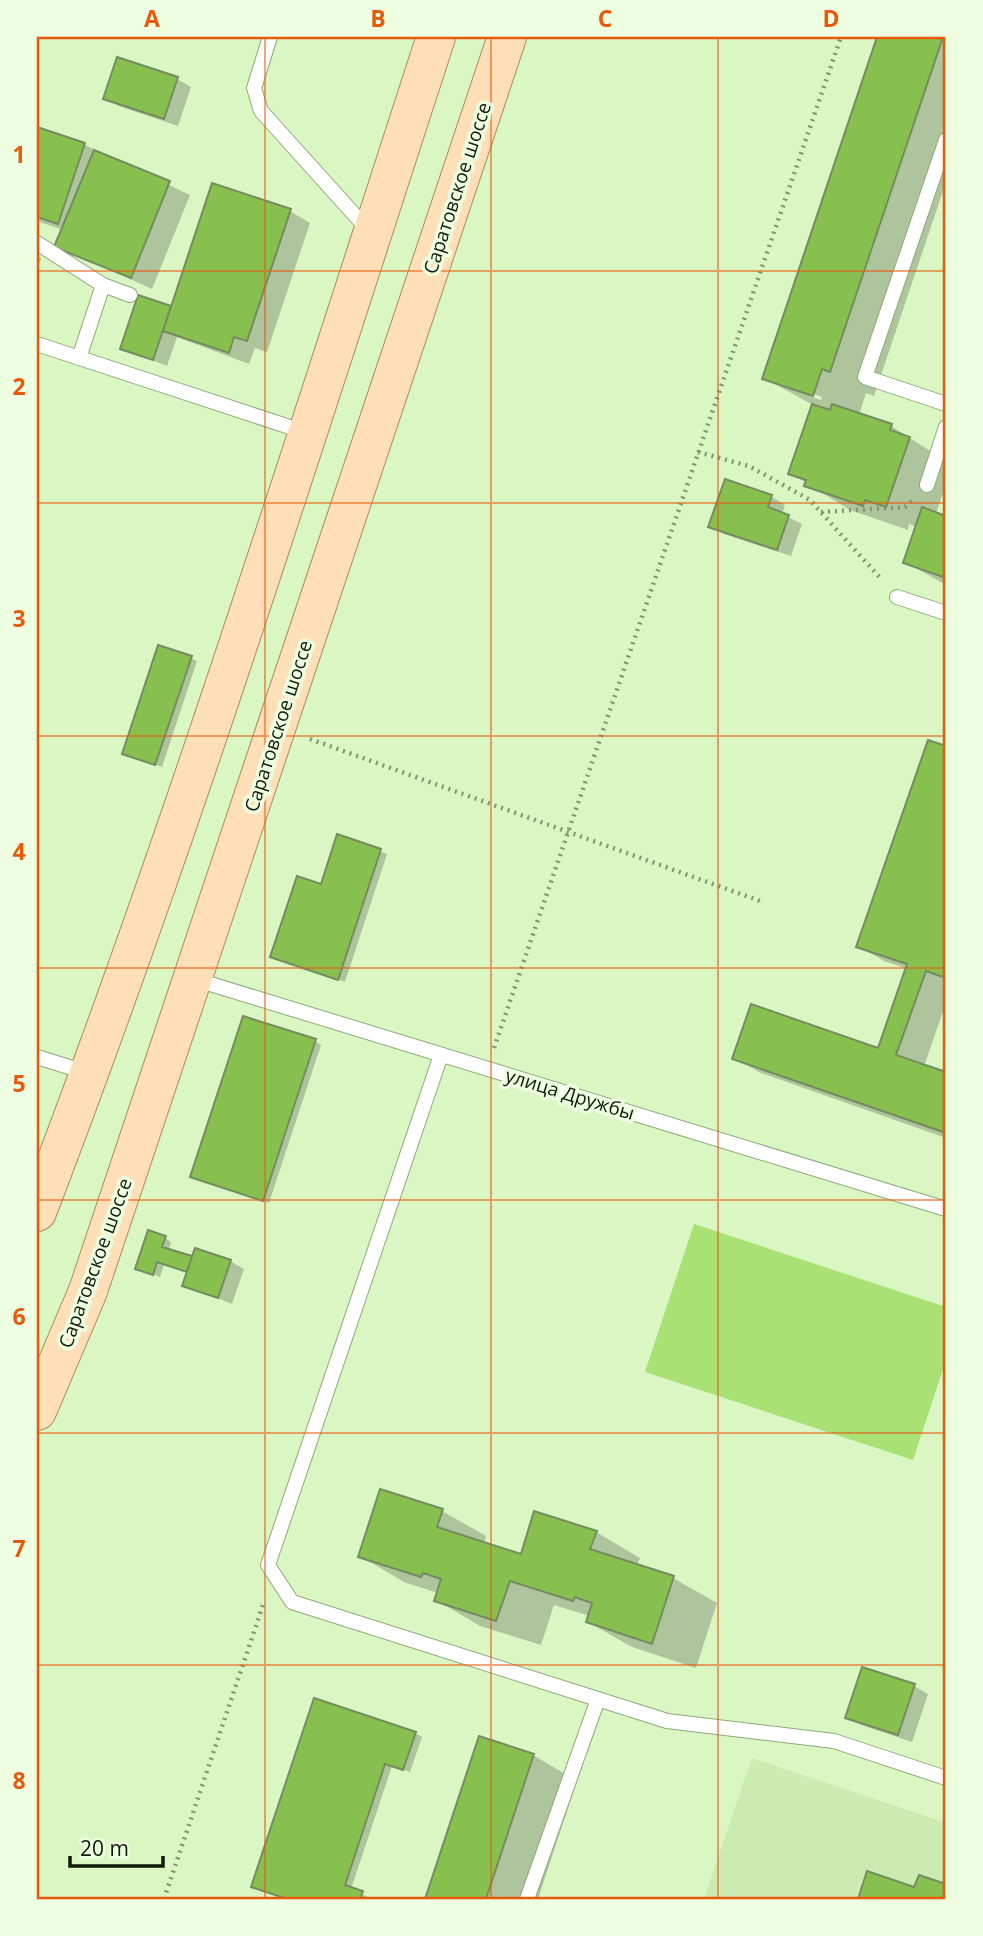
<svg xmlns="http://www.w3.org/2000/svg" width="983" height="1936" font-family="'Open Sans',sans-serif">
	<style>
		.built { fill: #cbebb1 }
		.green { fill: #a9e174 }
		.shadow { fill: #0003; fill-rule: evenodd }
		.building { fill: #88c04f; stroke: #748d5f; stroke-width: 2 }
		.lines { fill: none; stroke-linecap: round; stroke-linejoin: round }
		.service-casing { stroke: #8fa97a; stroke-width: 16 }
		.primary-casing { stroke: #aa8b5c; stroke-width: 40 }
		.path { stroke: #829571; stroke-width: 4.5; stroke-dasharray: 2 5; stroke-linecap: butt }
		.service { stroke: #fff; stroke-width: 14 }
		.primary { stroke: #fedfb8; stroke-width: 38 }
		.grid { fill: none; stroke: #e8590c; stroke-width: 2; stroke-opacity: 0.55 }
		.labels { text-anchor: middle; stroke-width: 7; stroke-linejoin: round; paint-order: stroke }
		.street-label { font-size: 19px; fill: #101907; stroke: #eeffe1 }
		.neatline { fill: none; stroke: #e8590c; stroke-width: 2.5 }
		.grid-label { font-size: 23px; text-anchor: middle; font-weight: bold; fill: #e8590c }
	</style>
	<rect width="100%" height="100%" fill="#daf6c3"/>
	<!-- built -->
	<path class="built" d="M752 1758 946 1823V1899H704Z"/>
	<!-- green -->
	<path class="green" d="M694 1224 946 1307V1360L913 1460 645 1372Z"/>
	<!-- shadow -->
	<path class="shadow" d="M879 37H946V182L874 396 866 393 859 415 891 426 946 461V484L936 514 946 517V585L905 562 917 527 909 524 908 530 850 510 790 473 813 405 764 378ZM809 392 822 397 821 400 809 396Z
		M118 59 177 79 191 87 178 126 119 106 105 98Z
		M37 129 85 145 190 195 152 289 57 246 63 230 37 221Z
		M290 211 310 223 267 352 255 348 249 364 177 337 167 366 122 348Z
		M37 256 41 258 37 272Z
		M726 481 772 497 785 505 782 514 802 524 791 556 724 534 710 526Z
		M191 658 197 661 162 767 131 756Z
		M929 742 946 748V1003L924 1066 946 1074V1138L761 1073 734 1058 879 1050 908 969 884 961 858 946Z
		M338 836 387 854 345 982 272 956 322 886Z
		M315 1041 321 1045 269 1203 192 1176Z
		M165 1238 171 1242 169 1251 193 1258 230 1261 244 1269 232 1304 185 1285 189 1273 164 1265 160 1277 137 1268Z
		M442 1511 486 1536 484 1544 522 1556 596 1532 640 1558 637 1566 673 1578 717 1603 696 1668 632 1647 588 1622 590 1616 554 1605 541 1645 480 1626 436 1600 438 1593 404 1582 360 1556Z
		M914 1686 928 1694 912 1742 861 1725 847 1717Z
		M415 1733 422 1737 410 1772 392 1766 351 1889 368 1897 367 1899H287L253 1886Z
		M480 1738 533 1755 577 1781 538 1899H427Z
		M868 1874 915 1890 920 1877 946 1886V1899H859Z"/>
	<!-- building -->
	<path class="building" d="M877 37H943L830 372 822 369 813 396 762 379Z
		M117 57 178 77 164 119 103 99Z
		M37 127 85 143 58 224 37 217Z
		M94 150 170 181 131 278 54 247Z
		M212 183 291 209 247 341 234 337 229 353 163 331Z
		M138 295 171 306 153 360 120 349Z
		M812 404 830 410 832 404 892 424 890 430 910 437 886 507 865 500 863 506 804 486 806 480 788 474Z
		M725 479 772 495 768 507 789 515 777 550 708 527Z
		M922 507 946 516V578L903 563Z
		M158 645 192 656 155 765 122 754Z
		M928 740 946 746V978L926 971 896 1055 946 1072V1133L732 1059 751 1004 878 1048 907 964 856 947Z
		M337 834 381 849 338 980 270 957 297 876 321 884Z
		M243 1016 316 1039 263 1201 190 1177Z
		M148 1230 166 1236 162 1247 192 1256 187 1272 157 1262 153 1275 135 1269Z
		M195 1248 231 1260 218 1298 182 1286Z
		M380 1489 443 1509 437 1527 521 1554 534 1511 597 1531 590 1549 674 1576 652 1644 586 1622 592 1603 575 1597 573 1601 510 1581 496 1621 434 1601 441 1579 423 1573 421 1577 358 1557Z
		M862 1667 915 1684 898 1735 845 1718Z
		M314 1698 416 1732 403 1770 385 1764 345 1885 363 1891 360 1899H287L251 1887Z
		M479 1736 534 1754 486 1899H425Z
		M867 1871 914 1887 919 1875 946 1884V1899H858Z"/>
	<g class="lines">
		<defs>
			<path id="service" d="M270 37 254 88 261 111 370 232
				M946 140 865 377 946 404
				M37 243 103 285 130 295
				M37 344 305 432
				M79 358 103 285
				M927 485 946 427
				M897 597 946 613
				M194 979 946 1209
				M441 1055 268 1565 292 1602 667 1721 834 1741 946 1778
				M37 1057 88 1073
				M527 1899 598 1699"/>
			<path id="primary" d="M37 1212C185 826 308 430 436 37
				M37 1411 88 1291 507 37"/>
		</defs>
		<!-- service casing -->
		<use href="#service" class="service-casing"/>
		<!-- primary casing -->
		<use href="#primary" class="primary-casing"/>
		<!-- path -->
		<path class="path" d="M698 452 749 466 810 500 882 580
			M821 512 905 507 914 499
			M310 739 763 902
			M494 1048 841 37
			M164 1899 264 1602"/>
		<!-- service -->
		<use href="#service" class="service"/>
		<!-- primary -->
		<use href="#primary" class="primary"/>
	</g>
	<!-- grid -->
	<path class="grid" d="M265 37V1899M491 37V1899M718 37V1899M37 271H946M37 503H946M37 736H946M37 968H946M37 1200H946M37 1433H946M37 1665H946"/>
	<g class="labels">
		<!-- street labels -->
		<g class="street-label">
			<text transform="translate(457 188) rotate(-72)" y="7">Саратовское шоссе</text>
			<text transform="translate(278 726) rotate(-72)" y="7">Саратовское шоссе</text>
			<text transform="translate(570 1094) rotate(17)" y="7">улица Дружбы</text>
			<text transform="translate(95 1263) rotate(-70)" y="7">Саратовское шоссе</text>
		</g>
	</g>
	<!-- border -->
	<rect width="983" height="1936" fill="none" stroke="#eeffe1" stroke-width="77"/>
	<!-- scale -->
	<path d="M70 1856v10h93v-10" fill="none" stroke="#101907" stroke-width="3.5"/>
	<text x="80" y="1856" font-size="21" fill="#101907" stroke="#eeffe1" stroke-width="5" paint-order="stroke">20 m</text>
	<rect x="38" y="38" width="906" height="1860" class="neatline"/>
	<g class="grid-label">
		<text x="152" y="27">A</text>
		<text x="378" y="27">B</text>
		<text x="605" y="27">C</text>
		<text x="831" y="27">D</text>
		<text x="19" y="163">1</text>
		<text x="19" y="395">2</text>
		<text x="19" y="627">3</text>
		<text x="19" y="860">4</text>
		<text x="19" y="1092">5</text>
		<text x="19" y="1325">6</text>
		<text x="19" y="1557">7</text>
		<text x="19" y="1789">8</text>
	</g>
</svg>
